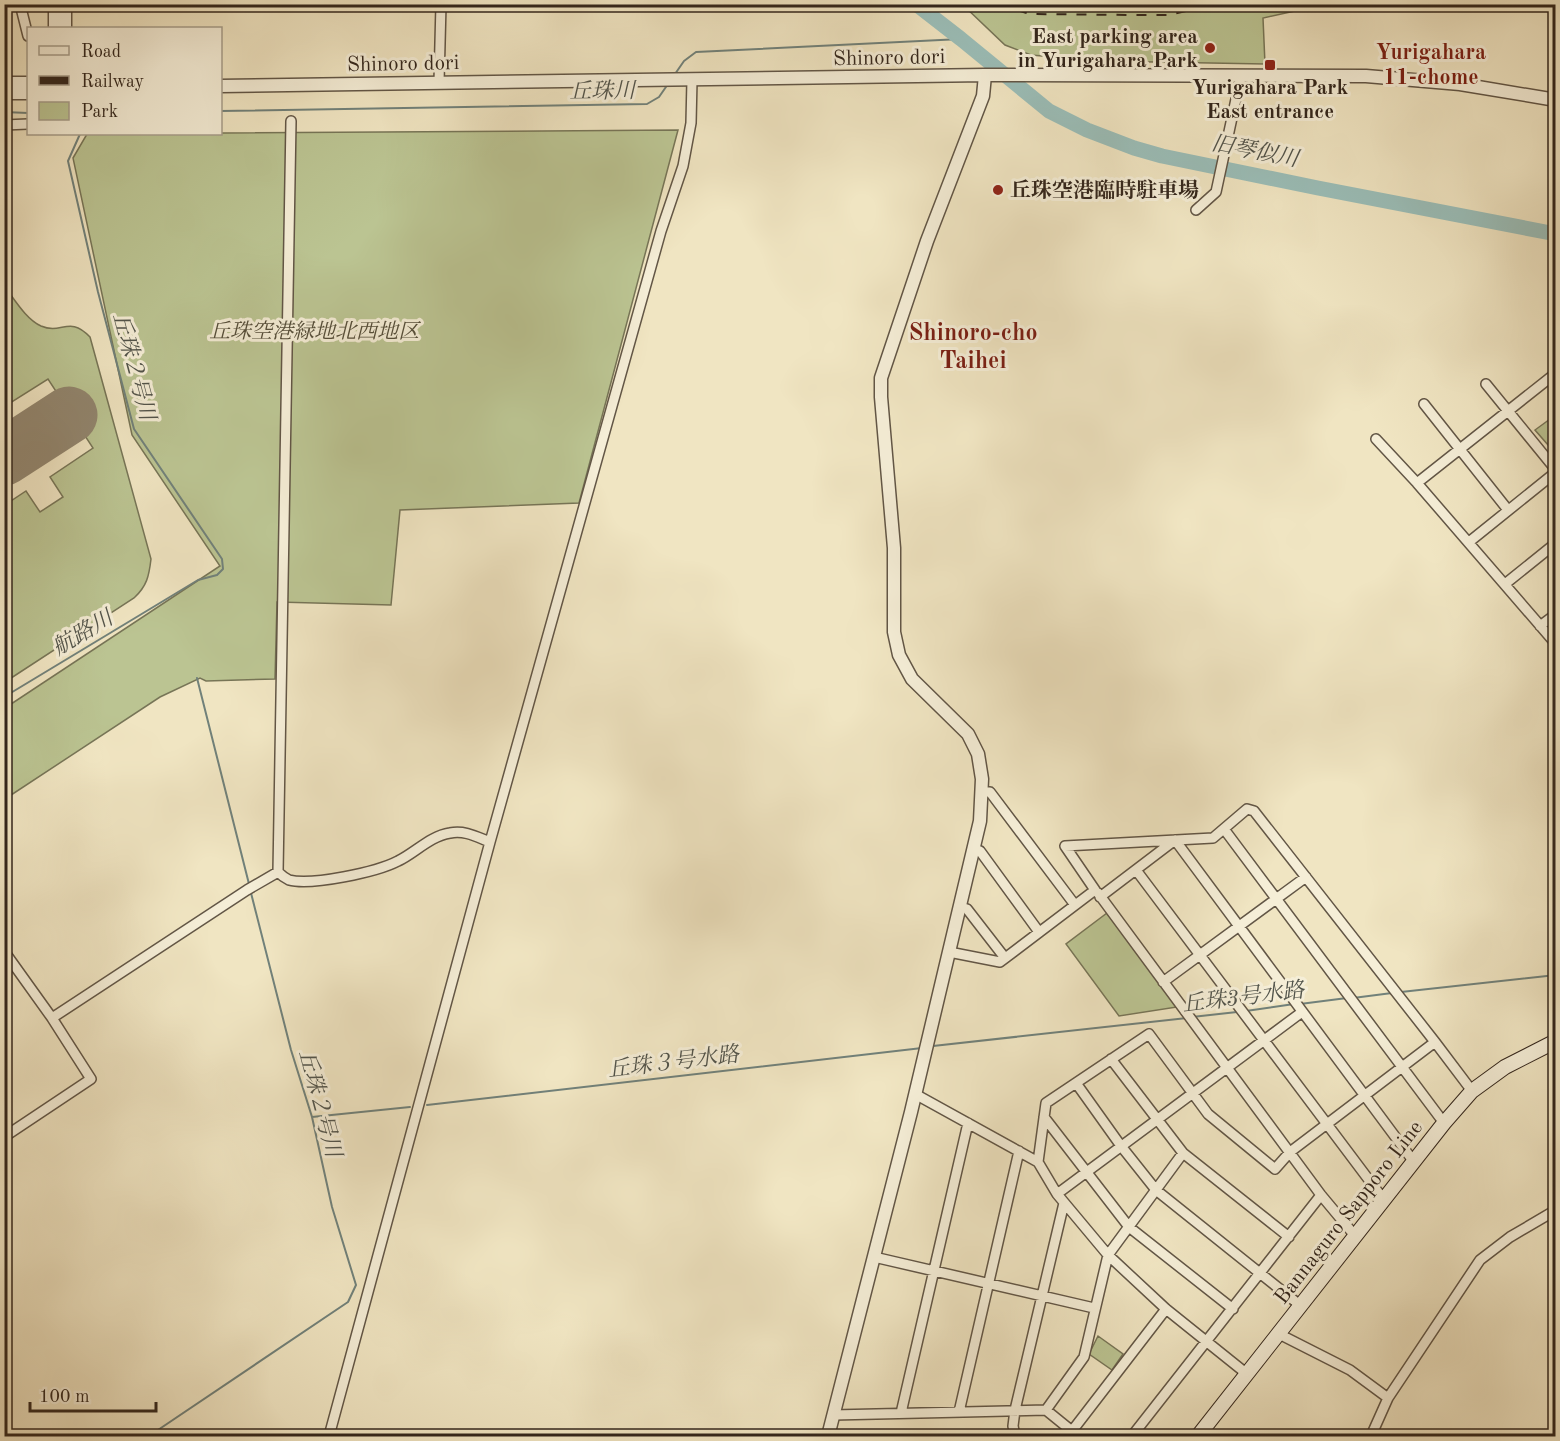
<svg xmlns="http://www.w3.org/2000/svg" width="1560" height="1441" font-family="'Old Standard TT','Noto Serif JP',serif">
	<style>
		.green { fill: #bbc492; stroke: #777557; stroke-width: 1.5 }
		.lines { fill: none; stroke-linecap: round; stroke-linejoin: round }
		.stream { stroke: #71817a; stroke-width: 2 }
		.river { stroke: #9bbeb8; stroke-width: 15 }
		.runway { stroke: #92866f; stroke-width: 57 }
		.minor-casing { stroke: #625646; stroke-width: 12 }
		.tertiary-casing { stroke: #625646; stroke-width: 15 }
		.secondary-casing { stroke: #33261c; stroke-width: 16 }
		.minor { stroke: #f5eed7; stroke-width: 9 }
		.tertiary { stroke: #f5eed7; stroke-width: 12 }
		.secondary { stroke: #f5eed7; stroke-width: 14 }
		.rail { stroke: #33261c; stroke-width: 2; stroke-dasharray: 10 10; stroke-linecap: butt }
		.poi-dot { fill: #8f2418; stroke: #f5eed7; stroke-width: 2 }
		.labels { text-anchor: middle; stroke-width: 6; stroke-linejoin: round; paint-order: stroke }
		.poi-label { font-size: 21px; font-weight: bold; fill: #33261c; stroke: #f5eed7; text-anchor: end }
		.street-label { font-size: 21px; fill: #33261c; stroke: #f5eed7 }
		.park-label { font-size: 21px; font-style: italic; fill: #554e3a; stroke: #f5eed7 }
		.neighbourhood-label { font-size: 22px; font-weight: bold; fill: #7a1f14; stroke: #f5eed7 }
		.water-label { font-size: 22px; font-style: italic; fill: #52544b; stroke: #f5eed7 }
		.quarter-label { font-size: 24px; font-weight: bold; fill: #7a1f14; stroke: #f5eed7 }
	</style>
	<rect width="100%" height="100%" fill="#f0e5c2"/>
	<filter id="stains"><feTurbulence type="fractalNoise" baseFrequency=".00333" numOctaves="4"/><feColorMatrix values="0 0 0 0 .2 0 0 0 0 .09 0 0 0 0 .02 0 0 0 .5 -.17"/></filter>
	<radialGradient id="worn" r=".72"><stop offset=".6" stop-color="#630" stop-opacity="0"/><stop offset="1" stop-color="#630" stop-opacity=".3"/></radialGradient>
	<!-- green -->
	<path class="green" d="M963 5H1322L1263 18 1265 64 1100 61 1031 55 1005 45Z
		M678 130 579 503 400 510 391 605 277 602 275 679 206 681 200 678 160 697 5 799V708L220 566 132 435 73 158 87 134Z
		M5 287C15 300 26 319 41 326 62 335 69 315 90 337L151 559C149 576 147 586 134 598L5 682V505L26 491 40 512 63 497 50 477 93 448 48 379 7 405 5 401Z
		M1555 410V453L1535 430 1550 419 1549 416Z
		M1107 913 1177 1007 1119 1016 1066 944Z
		M1098 1336 1123 1354 1112 1370 1089 1354Z"/>
	<g class="lines">
		<!-- stream -->
		<path class="stream" d="M675 74 684 61 696 52 961 39
			M220 111 647 104 659 97 668 84
			M4 112 28 113
			M197 678 249 884
			M4 697 198 580 217 575 223 569 222 559 134 429 98 292 68 161 80 134
			M1401 992 1556 975
			M1353 998 1392 993
			M1300 1004 1347 998
			M1246 1011 1294 1004
			M1192 1017 1237 1012
			M933 1046 1187 1018
			M427 1105 922 1048
			M312 1117 410 1107
			M149 1436 348 1302 356 1285 332 1207 312 1117 291 1050 251 893"/>
		<!-- river -->
		<path class="river" d="M916 4 961 39 1049 111 1087 130 1134 148 1162 156 1318 188 1556 234"/>
		<!-- runway -->
		<path class="runway" d="M4 457 69 415"/>
		<defs>
			<path id="minor" d="M20 4 28 36
				M439 82 441 4
				M4 125 28 124
				M1196 210 1216 192 1241 76
				M1486 384 1556 470
				M1424 404 1508 510
				M1376 439 1417 483 1556 644
				M1417 483 1556 373
				M1469 542 1556 472
				M1505 584 1556 543
				M1540 626 1556 614
				M982 792H990L1075 905
				M1224 829 1444 1123
				M974 849 980 851 1039 932
				M1136 870 1384 1200
				M278 872C281 875 285 878 289 880 311 886 377 872 398 861 415 853 430 836 450 833 465 830 477 837 490 842
				M1098 893 1321 1195 1356 1237
				M1100 897 1175 840 1414 1162
				M960 907 967 909 1005 958
				M4 951 52 1018 91 1079 4 1137
				M949 952 1000 962 1095 890 1065 846 1213 838 1247 809 1254 811 1435 1042 1472 1091
				M1163 982 1306 877
				M52 1018 247 890 278 872 291 121
				M1111 1059 1183 1153 1289 1237
				M1076 1083 1121 1146 1156 1190 1301 1306
				M915 1094 1038 1162 1057 1194 1108 1255 1166 1309 1247 1374
				M1044 1117 1129 1227 1233 1309
				M1038 1162 1046 1103 1149 1034 1208 1114 1275 1169 1290 1152 1435 1042
				M1057 1194 1302 1012
				M874 1257 1094 1308
				M1279 1334 1350 1370 1388 1398 1371 1436
				M1388 1398 1480 1260 1510 1237 1556 1210
				M1046 1410 1084 1357 1108 1255 1183 1153
				M959 1412 1019 1151
				M901 1413 968 1123
				M833 1415 1046 1410 1078 1436
				M1072 1431 1166 1309
				M329 1436 490 842 661 231 683 166 691 123 692 80
				M1015 1436 1013 1426 1015 1410 1064 1203
				M1132 1436 1321 1195"/>
			<path id="tertiary" d="M55 4V28
				M65 28V4
				M4 83H28
				M220 86 985 75 1366 76 1460 84 1556 100
				M4 93H28
				M828 1436 911 1112 980 821 982 779 978 754 968 734 912 679 899 655 894 632V548L881 397V378L927 241 983 96 985 75"/>
			<path id="secondary" d="M1198 1436 1444 1123 1472 1091 1505 1067 1556 1041"/>
		</defs>
		<!-- minor casing -->
		<use href="#minor" class="minor-casing"/>
		<!-- tertiary casing -->
		<use href="#tertiary" class="tertiary-casing"/>
		<!-- secondary casing -->
		<use href="#secondary" class="secondary-casing"/>
		<!-- minor -->
		<use href="#minor" class="minor"/>
		<!-- tertiary -->
		<use href="#tertiary" class="tertiary"/>
		<!-- secondary -->
		<use href="#secondary" class="secondary"/>
		<!-- rail -->
		<path class="rail" d="M998 4 1030 14 1129 15H1169L1191 10 1202 4"/>
	</g>
	<!-- markers -->
	<g class="poi-dot">
		<circle cx="1210" cy="48" r="6"/>
		<rect x="1264" y="59" width="12" height="12" rx="3"/>
		<circle cx="998" cy="190" r="6"/>
	</g>
	<g class="labels">
		<!-- poi labels -->
		<g class="poi-label">
			<text x="1198" y="43">East parking area<tspan x="1198" dy="24">in Yurigahara Park</tspan></text>
			<text x="1270" y="94" text-anchor="middle">Yurigahara Park<tspan x="1270" dy="24">East entrance</tspan></text>
			<text x="1010" y="197" text-anchor="start">丘珠空港臨時駐車場</text>
		</g>
		<!-- street labels -->
		<g class="street-label">
			<text transform="translate(889 57) rotate(-1)" y="7">Shinoro dori</text>
			<text transform="translate(403 63) rotate(-1)" y="7">Shinoro dori</text>
			<text transform="translate(1348 1212) rotate(-52)" y="7">Bannaguro Sapporo Line</text>
		</g>
		<!-- park labels -->
		<g class="park-label">
			<text x="314" y="338">丘珠空港緑地北西地区</text>
		</g>
		<!-- neighbourhood labels -->
		<g class="neighbourhood-label">
			<text x="1431" y="59">Yurigahara<tspan x="1431" dy="25">11-chome</tspan></text>
		</g>
		<!-- water labels -->
		<g class="water-label">
			<text transform="translate(602 90) rotate(-1)" y="8">丘珠川</text>
			<text transform="translate(1255 150) rotate(11)" y="8">旧琴似川</text>
			<text transform="translate(135 366) rotate(75)" y="8">丘珠２号川</text>
			<text transform="translate(82 632) rotate(-31)" y="8">航路川</text>
			<text transform="translate(1243 996) rotate(-7)" y="8">丘珠3号水路</text>
			<text transform="translate(673 1061) rotate(-7)" y="8">丘珠３号水路</text>
			<text transform="translate(321 1103) rotate(75)" y="8">丘珠２号川</text>
		</g>
		<!-- quarter labels -->
		<g class="quarter-label">
			<text x="973" y="340">Shinoro-cho<tspan x="973" dy="28">Taihei</tspan></text>
		</g>
	</g>
	<!-- margin -->
	<rect width="1560" height="1441" fill="none" stroke="#f0e5c2" stroke-width="24"/>
	<rect x="6" y="6" width="1548" height="1429" fill="none" stroke="#33261c" stroke-width="3"/>
	<rect x="12" y="12" width="1536" height="1417" fill="none" stroke="#33261c" stroke-width="1.5"/>
	<!-- legend -->
	<rect x="27" y="27" width="195" height="108" fill="#f5eed7" stroke="#a79e8c" stroke-width="1.5"/>
	<rect x="39" y="46" width="30" height="9" fill="#f5eed7" stroke="#a79e8c" stroke-width="1.5"/>
	<text x="81" y="57" font-size="18" fill="#33261c">Road</text>
	<rect x="39" y="76" width="30" height="9" fill="#33261c" stroke="#a79e8c" stroke-width="1.5"/>
	<text x="81" y="87" font-size="18" fill="#33261c">Railway</text>
	<rect x="39" y="102" width="30" height="18" fill="#bbc492" stroke="#a79e8c" stroke-width="1.5"/>
	<text x="81" y="117" font-size="18" fill="#33261c">Park</text>
	<!-- scale -->
	<path d="M30 1402v9h126v-9" fill="none" stroke="#33261c" stroke-width="3"/>
	<text x="39" y="1402" font-size="18" fill="#33261c" stroke="#f5eed7" stroke-width="4.5" paint-order="stroke">100 m</text>
	<rect width="100%" height="100%" filter="url(#stains)"/>
	<rect width="100%" height="100%" fill="url(#worn)"/>
</svg>
